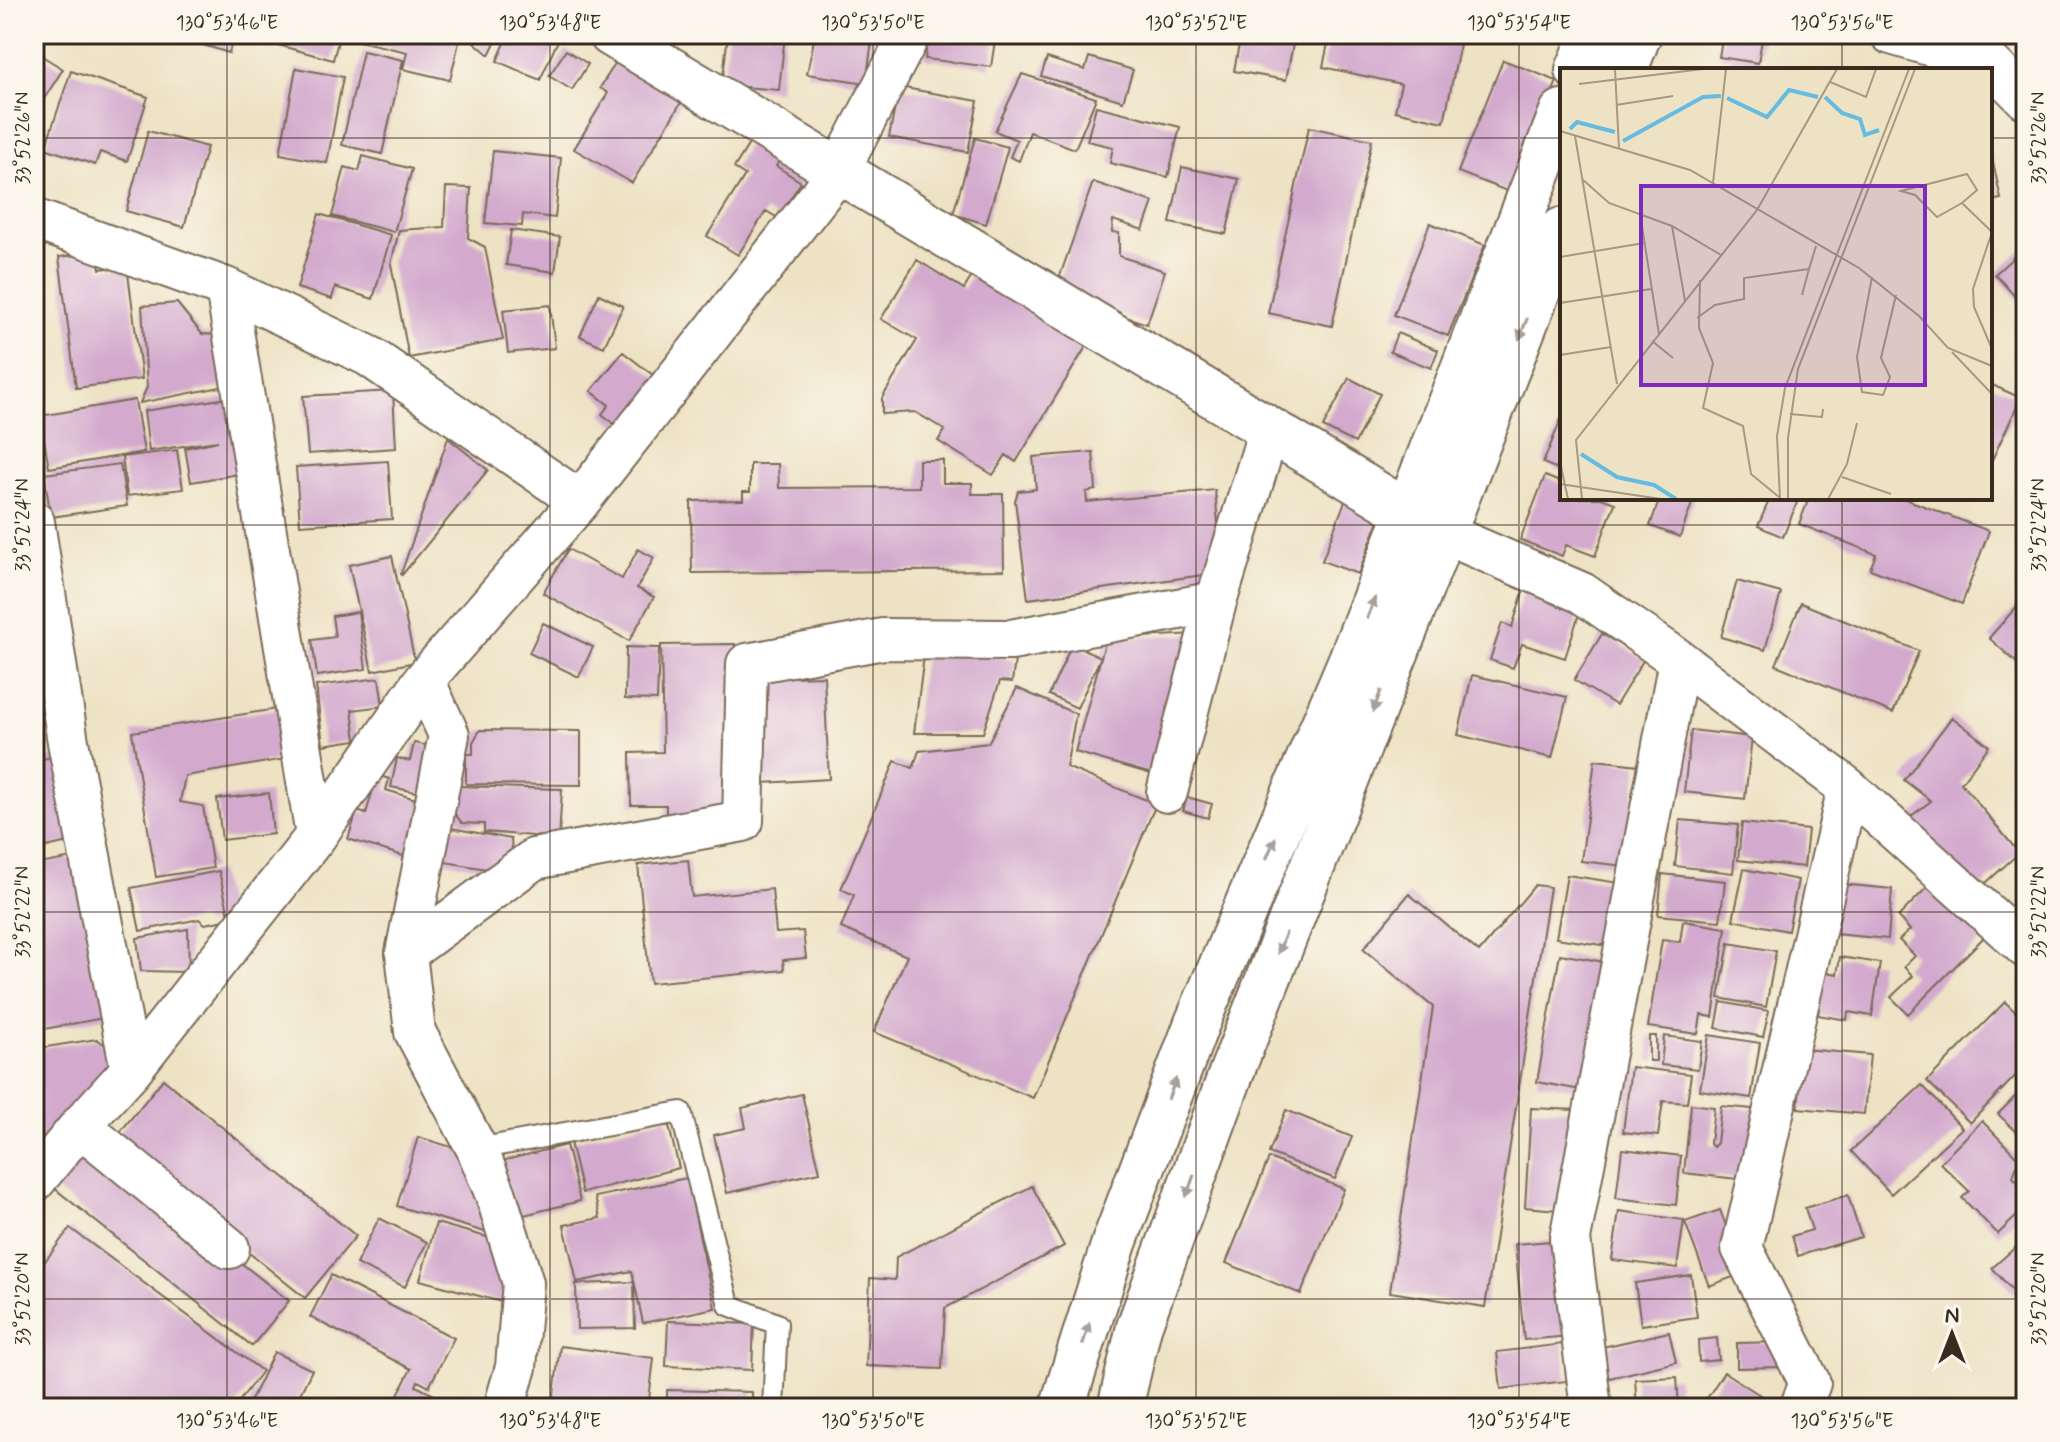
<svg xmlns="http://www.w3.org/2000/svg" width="2060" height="1442" font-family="Mynerve,sans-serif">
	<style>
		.building { fill: #d3aace }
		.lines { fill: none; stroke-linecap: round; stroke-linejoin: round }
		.service-casing { stroke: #7a6a58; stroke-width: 24 }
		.minor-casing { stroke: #7a6a58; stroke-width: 44 }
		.tertiary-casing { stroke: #7a6a58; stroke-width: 48 }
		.service { stroke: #fff; stroke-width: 20 }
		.minor { stroke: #fff; stroke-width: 40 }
		.tertiary { stroke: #fff; stroke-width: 44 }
		.oneway { fill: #a79f9a }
		.ticks { fill: none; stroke: #3b2a1e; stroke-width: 2; stroke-opacity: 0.45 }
		.inset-river { fill: none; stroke: #65bce2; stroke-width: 4 }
		.inset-road { fill: none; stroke: #a69882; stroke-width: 2 }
		.view { fill: #7b2cbf; fill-opacity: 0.15; stroke: #7b2cbf; stroke-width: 4 }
		.inset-edge { fill: none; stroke: #3b2a1e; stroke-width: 4 }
		.neatline { fill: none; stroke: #3b2a1e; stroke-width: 3 }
		.ticks-label { font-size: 20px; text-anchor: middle; fill: #3b2a1e }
	</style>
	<rect width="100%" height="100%" fill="#fbf7ec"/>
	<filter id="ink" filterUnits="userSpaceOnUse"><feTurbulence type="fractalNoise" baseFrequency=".0125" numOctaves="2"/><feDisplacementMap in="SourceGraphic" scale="16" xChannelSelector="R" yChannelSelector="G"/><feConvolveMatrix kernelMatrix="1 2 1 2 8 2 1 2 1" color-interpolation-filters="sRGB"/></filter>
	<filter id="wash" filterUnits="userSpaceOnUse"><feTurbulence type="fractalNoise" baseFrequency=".006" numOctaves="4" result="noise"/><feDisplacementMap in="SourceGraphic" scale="32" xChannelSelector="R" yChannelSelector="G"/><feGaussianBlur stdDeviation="1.8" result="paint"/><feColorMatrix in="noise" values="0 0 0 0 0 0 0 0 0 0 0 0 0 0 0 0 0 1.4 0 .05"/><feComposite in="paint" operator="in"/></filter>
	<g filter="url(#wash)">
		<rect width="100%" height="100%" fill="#eee2c4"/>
		<g id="blocks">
			<!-- building -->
			<path class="building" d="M168 34H234L229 53Z
				M258 34H340L333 60 256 39Z
				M361 34H461L450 80 403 69 407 52 359 41Z
				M465 34H499L489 55Z
				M509 34H561L540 80 497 61Z
				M728 34H785L779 90 722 85Z
				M815 34H873L866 83 807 74Z
				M928 34H996L991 67 925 59Z
				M1241 34H1295L1286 80 1234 71Z
				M1330 34H1462L1444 122 1395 111 1401 84 1323 67Z
				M1723 34H1763L1758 63 1719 57Z
				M566 50 588 64 572 90 549 76Z
				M34 51 63 69 44 99 34 92Z
				M363 51 403 60 382 154 342 145Z
				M622 52 688 91 632 183 574 149 608 93 600 88Z
				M1089 57 1133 70 1123 101 1041 76 1047 58 1085 70Z
				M1503 60 1557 81 1512 193 1458 172Z
				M296 68 343 77 327 163 280 154Z
				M71 71 148 97 127 161 100 152 95 165 45 148Z
				M1022 74 1096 98 1075 149 1030 132 1019 161 1010 157 1017 140 995 131Z
				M899 87 978 101 968 152 889 137Z
				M1096 106 1180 127 1168 177 1110 163 1113 147 1087 141Z
				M1309 127 1372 140 1332 326 1268 313Z
				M148 131 207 147 184 227 126 211Z
				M975 138 1008 147 986 224 953 214Z
				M752 139 781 158 776 166 801 182 778 218 766 211 738 255 707 236 745 175 734 168Z
				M1990 149 2001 199 1990 201Z
				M493 151 561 158 555 218 523 214 522 226 485 223Z
				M363 156 412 169 394 232 332 216 345 167 359 171Z
				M1182 167 1239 179 1226 234 1170 223Z
				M1093 182 1153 202 1143 230 1113 220 1112 232 1119 233V256L1165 271 1147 324 1054 293Z
				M446 187 471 188 468 238 485 247 503 340 409 358 391 264 399 230 444 227Z
				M319 214 391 235 373 299 335 287 332 299 297 288Z
				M1430 223 1485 245 1448 336 1394 315Z
				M511 230 560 237 555 272 506 265Z
				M2026 246V309L1995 274Z
				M98 253 100 269 127 266 142 379 76 388 59 257Z
				M917 260 964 289 972 276 1087 345 1016 462 1006 455 993 475 938 441 945 430 915 412 882 414V398L917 340 881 319Z
				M599 294 623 306 604 347 580 336Z
				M177 303 202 334 216 335 226 386 140 403 147 387 142 306Z
				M550 305 555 348 508 353 503 310Z
				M1397 333 1438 350 1431 368 1390 352Z
				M623 352 662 382 623 431 602 414 609 405 591 391Z
				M1349 378 1380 394 1355 443 1323 427Z
				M1990 384 2021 398 1990 464Z
				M393 391 396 448 308 454 303 396Z
				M228 398 245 473 191 482 185 448 218 441 149 451 144 411Z
				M135 400 144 452 49 468 40 416Z
				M1562 417V471L1543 463Z
				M448 438 488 470 402 575 401 574Z
				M177 450 183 489 127 496 122 457Z
				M1093 452 1096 490 1086 492 1087 502 1215 490 1222 569 1211 574 1028 599 1015 501 1018 491 1036 489 1033 457Z
				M919 460H943V483H972V494H1003L1004 570 692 573 691 501 743 500V492H750V464H778L779 488 919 487Z
				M388 461 392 519 300 525 296 467Z
				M120 464 127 506 51 517 44 474Z
				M1545 476 1562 483V498H1601L1615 503 1595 556 1566 545 1562 556 1520 540Z
				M1347 496 1383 510 1358 574 1322 561Z
				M1660 498H1694L1680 537 1650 526Z
				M1770 498H1799L1783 537 1758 526Z
				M1809 498H1903L1989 531 1962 604 1870 569 1876 554 1799 524Z
				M568 549 622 579 638 549 654 558 637 588 654 597 629 641 543 593Z
				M392 556 415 662 372 671 349 565Z
				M1527 580 1584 598 1565 658 1522 644 1513 668 1490 660 1502 623 1512 627Z
				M1737 581 1781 593 1765 650 1721 637Z
				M2026 596V671L1989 638Z
				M1801 603 1919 651 1893 713 1776 665Z
				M358 612 366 669 317 676 312 640 335 637 332 616Z
				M543 623 593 647 579 677 529 653Z
				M1195 634 1155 775 1075 752 1106 639Z
				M1602 634 1644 659 1616 705 1574 680Z
				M735 644 738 818 666 819V805H631L630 753 663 752 661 645Z
				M1072 644 1101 657 1077 708 1049 695Z
				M626 647 659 648 657 700 625 699Z
				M925 648 1015 660 1012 682 1000 681 983 733H914Z
				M1472 675 1567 697 1552 758 1458 735Z
				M824 676 829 779 763 783 757 678Z
				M379 678 383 706 352 710 356 740 323 745 316 686Z
				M1017 688 1076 714 1066 767 1156 804 1033 1098 874 1032 907 956 841 928 854 895 841 889 895 761 913 768 919 751 988 743Z
				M283 708 291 758 185 776 180 802 203 806 213 868 156 877 132 732Z
				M1952 717 1989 746 1961 783 2019 853 1977 891 1910 817 1931 801 1904 780Z
				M480 730 581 731V785L466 784V754H473V742Z
				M1691 730 1752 737 1745 799 1684 792Z
				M414 743 439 748 430 795 391 787 397 758 410 761Z
				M81 750 102 834 34 850V761Z
				M1595 760 1638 765 1624 866 1581 861Z
				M377 775 389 779 386 790 428 803 410 858 348 839 357 811 366 814Z
				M456 786 562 789 559 838 484 832V824L462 823 453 812Z
				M269 793 273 834 222 840 217 799Z
				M1187 797 1212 804 1208 818 1183 811Z
				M1680 820 1738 825 1733 873 1675 866Z
				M1742 823 1808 830 1804 867 1738 860Z
				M451 828 511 839 513 861 498 871 445 862Z
				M105 852 135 1012 34 1031V961L42 960 34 919V865Z
				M688 860 692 897 772 889 776 933 803 931 806 958 783 960 784 970 650 983 638 865Z
				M1744 869 1798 880 1788 931 1733 920Z
				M219 871 230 919 205 924 199 919 140 931 131 888Z
				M1662 874 1725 881 1720 921 1658 915Z
				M1940 874 1994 927 1908 1014 1891 997 1913 976 1904 967 1915 956 1899 940 1910 930 1898 917Z
				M1567 875 1626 884 1615 947 1556 938Z
				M1829 883 1892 889 1888 939 1824 933Z
				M1535 885 1550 887 1485 1307 1390 1292 1433 1007 1363 949 1409 894 1479 952Z
				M1683 921 1726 928 1713 1017 1701 1015 1698 1034 1648 1027 1662 940 1680 942Z
				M188 929 189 972 141 971 137 938Z
				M1729 943 1776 951 1766 1007 1719 998Z
				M1560 954 1610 963 1587 1091 1537 1082Z
				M1840 957 1880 963 1872 1016 1848 1012 1847 1020 1818 1015 1824 972 1837 974Z
				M1721 1002 1769 1011 1763 1037 1716 1028Z
				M2005 1002 2026 1022V1065L1970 1123 1927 1081Z
				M1709 1035 1760 1043 1751 1098 1700 1090Z
				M1649 1036H1656V1061H1649Z
				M1664 1036 1702 1041 1698 1069 1661 1065Z
				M97 1039 121 1057 34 1164V1044L40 1048Z
				M1803 1049 1870 1055 1864 1114 1798 1108Z
				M1631 1067 1691 1074 1687 1103 1663 1101 1658 1136 1623 1132Z
				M163 1079 356 1236 305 1298 112 1142Z
				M1922 1085 1962 1128 1891 1194 1851 1151Z
				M2026 1086V1141L1998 1114Z
				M802 1094 820 1172 727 1193 714 1135 746 1128 742 1108Z
				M1691 1104 1714 1107 1710 1144 1713 1147 1717 1143 1721 1106 1763 1110 1756 1181 1684 1173Z
				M1531 1108 1576 1110 1569 1211 1525 1207Z
				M1286 1110 1352 1137 1335 1179 1269 1153Z
				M667 1118 679 1168 582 1193 570 1142Z
				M1982 1121 2019 1159 2013 1177 2026 1191V1207L1998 1234 1962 1198 1969 1191 1940 1163Z
				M418 1137 475 1154 491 1213 485 1232 397 1206Z
				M90 1143 289 1301 252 1346 54 1188Z
				M566 1145 580 1201 516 1217 502 1161Z
				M1622 1149 1681 1156 1676 1205 1616 1198Z
				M1269 1158 1344 1189 1301 1294 1226 1263Z
				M687 1178 715 1308 643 1323 632 1271 577 1282 564 1225 600 1218 595 1197Z
				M1032 1186 1064 1246 945 1308 942 1369 866 1366 870 1278 895 1280 896 1257Z
				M1848 1195 1861 1237 1798 1256 1792 1236 1812 1230 1805 1208Z
				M1720 1210 1744 1273 1709 1286 1685 1222Z
				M1619 1211 1684 1220 1677 1268 1612 1260Z
				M379 1218 427 1242 405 1287 356 1264Z
				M436 1223 505 1242V1303L420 1280Z
				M70 1228 262 1371 234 1408H49L34 1397V1276Z
				M2026 1238V1301L2024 1303 1992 1268Z
				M1562 1240 1571 1336 1524 1340 1515 1244Z
				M331 1275 454 1338 429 1387 418 1381 416 1386 460 1408H391L411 1369 310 1317Z
				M1691 1275 1697 1317 1641 1325 1635 1283Z
				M634 1282 635 1328 577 1329 576 1284Z
				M668 1321 754 1324 752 1370 666 1366Z
				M1669 1332 1676 1362 1605 1379 1598 1348Z
				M1717 1338 1719 1360 1699 1362 1698 1340Z
				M1781 1342 1782 1367 1737 1368V1343Z
				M1563 1344 1567 1381 1501 1389 1497 1352Z
				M560 1346 654 1358 648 1408H604L553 1402Z
				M274 1352 312 1370 293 1408H247Z
				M1724 1372 1760 1395 1751 1408 1702 1406Z
				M1677 1377 1679 1408H1637L1635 1379Z
				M667 1390 752 1392V1408H667Z
				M1567 1399 1568 1408H1504V1406Z"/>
		</g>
	</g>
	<g filter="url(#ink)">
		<use href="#blocks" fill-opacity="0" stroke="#7a6a58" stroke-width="2"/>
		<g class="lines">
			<defs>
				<path id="service" d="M477 1149 681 1112 729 1305 777 1324 773 1408"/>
				<path id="minor" d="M1891 34 1990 63 2026 99
					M34 219 226 288 369 356 580 501
					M226 288 316 836
					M1417 519 1443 533 1582 593 1679 660 1848 788 2026 948
					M34 522 68 742 131 1070
					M1216 602 1269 430
					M424 680 449 735 406 953 415 1032 477 1149 496 1195 523 1283 516 1367 504 1408
					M406 953 534 859 743 821 747 664 883 639 1011 640 1216 602 1167 792
					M80 1126 229 1248
					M34 1182 80 1126 131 1070 316 836 424 680 580 501 839 171 910 34
					M1591 1408 1570 1239 1679 660
					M1800 1408 1810 1383 1742 1248 1848 788"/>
				<path id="tertiary" d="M611 34 1407 512
					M1578 70 1593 34
					M1625 70 1639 34
					M1062 1408 1114 1243 1197 1023 1352 657 1562 112
					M1120 1408 1139 1327 1232 1071 1562 230"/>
			</defs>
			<!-- service casing -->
			<use href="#service" class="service-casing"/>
			<!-- minor casing -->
			<use href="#minor" class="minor-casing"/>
			<!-- tertiary casing -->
			<use href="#tertiary" class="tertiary-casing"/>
			<!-- service -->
			<use href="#service" class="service"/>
			<!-- minor -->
			<use href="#minor" class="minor"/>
			<!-- tertiary -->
			<use href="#tertiary" class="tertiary"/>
		</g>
		<!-- one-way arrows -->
		<defs><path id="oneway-solid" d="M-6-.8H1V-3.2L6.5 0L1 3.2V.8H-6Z" transform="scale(2)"/></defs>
		<g class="oneway">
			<use href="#oneway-solid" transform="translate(1523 329) rotate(112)"/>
			<use href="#oneway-solid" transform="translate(1371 608) rotate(-69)"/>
			<use href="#oneway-solid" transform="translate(1377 701) rotate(111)"/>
			<use href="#oneway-solid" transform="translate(1271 848) rotate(-67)"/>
			<use href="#oneway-solid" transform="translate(1282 943) rotate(111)"/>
			<use href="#oneway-solid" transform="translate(1172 1089) rotate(-69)"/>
			<use href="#oneway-solid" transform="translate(1190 1186) rotate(110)"/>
			<use href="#oneway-solid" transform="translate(1086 1334) rotate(-73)"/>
		</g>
	</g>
	<!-- ticks -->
	<path class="ticks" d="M227 34V1408M550 34V1408M873 34V1408M1196 34V1408M1519 34V1408M1842 34V70M34 138H1562M1990 138H2026M1842 498V1408M34 525H2026M34 912H2026M34 1299H2026"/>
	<!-- overview -->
	<g transform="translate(1560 68)">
		<rect width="432" height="432" fill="#eee2c4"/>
		<path class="inset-river" d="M265 29 282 45 300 51 305 67 319 62M167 30 207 49 229 22 258 29M10 61 17 54 55 64M63 73 143 29 161 28M21 386 57 409 94 417 116 431"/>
		<path class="inset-road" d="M55 1 59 81M270 14 306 29 316 1M19 16 143 1M56 37 113 28M0 63 130 102 299 200 359 248 388 280 432 298M15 68 57 316M22 111 49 135 112 158 161 187M153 115 166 1M402 135 377 149 355 127 341 123 407 106 417 122 402 135 432 164M80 146 99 266M112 158 125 233M432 164 413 221 414 239 432 281M0 189 84 175M249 201 256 178M312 209 297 289 302 324 323 327 330 309 321 290 336 227M140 212 139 260 153 295 143 340 183 358 191 406 219 429M0 235 91 221M137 250 155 237 184 231V210L249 201 242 227M92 273 113 290M392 284 432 326M0 287 51 279M230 346 262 349 263 341M0 394 8 431M282 409 331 426M0 416 101 431M22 431 16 372 197 142 277 1M220 431 217 368 225 320 349 1M228 431V370L238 301 355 1M268 431 287 396 297 355"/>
		<path class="view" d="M81 118H365V317H81Z"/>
		<rect width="432" height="432" class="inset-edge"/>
	</g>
	<!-- margin -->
	<rect width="2060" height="1442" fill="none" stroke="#fbf7ec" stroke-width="88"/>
	<!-- north arrow -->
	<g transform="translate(1952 1334)" stroke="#fbf7ec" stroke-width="6" paint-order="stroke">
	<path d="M0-6L14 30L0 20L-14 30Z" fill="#3b2a1e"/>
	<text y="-12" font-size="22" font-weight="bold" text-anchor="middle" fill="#3b2a1e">N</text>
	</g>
	<rect x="44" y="44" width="1972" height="1354" class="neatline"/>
	<g class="ticks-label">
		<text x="227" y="29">130°53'46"E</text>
		<text x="550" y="29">130°53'48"E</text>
		<text x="873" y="29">130°53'50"E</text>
		<text x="1196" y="29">130°53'52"E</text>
		<text x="1519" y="29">130°53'54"E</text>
		<text x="1842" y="29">130°53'56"E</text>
		<text transform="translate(22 138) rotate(-90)" y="7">33°52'26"N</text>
		<text transform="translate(2038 138) rotate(-90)" y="7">33°52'26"N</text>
		<text transform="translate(22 525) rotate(-90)" y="7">33°52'24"N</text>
		<text transform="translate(2038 525) rotate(-90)" y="7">33°52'24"N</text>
		<text transform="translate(22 912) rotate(-90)" y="7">33°52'22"N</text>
		<text transform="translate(2038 912) rotate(-90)" y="7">33°52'22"N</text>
		<text transform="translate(22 1299) rotate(-90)" y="7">33°52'20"N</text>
		<text transform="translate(2038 1299) rotate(-90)" y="7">33°52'20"N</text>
		<text x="227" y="1427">130°53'46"E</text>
		<text x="550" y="1427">130°53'48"E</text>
		<text x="873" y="1427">130°53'50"E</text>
		<text x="1196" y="1427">130°53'52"E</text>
		<text x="1519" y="1427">130°53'54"E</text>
		<text x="1842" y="1427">130°53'56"E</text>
	</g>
</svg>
